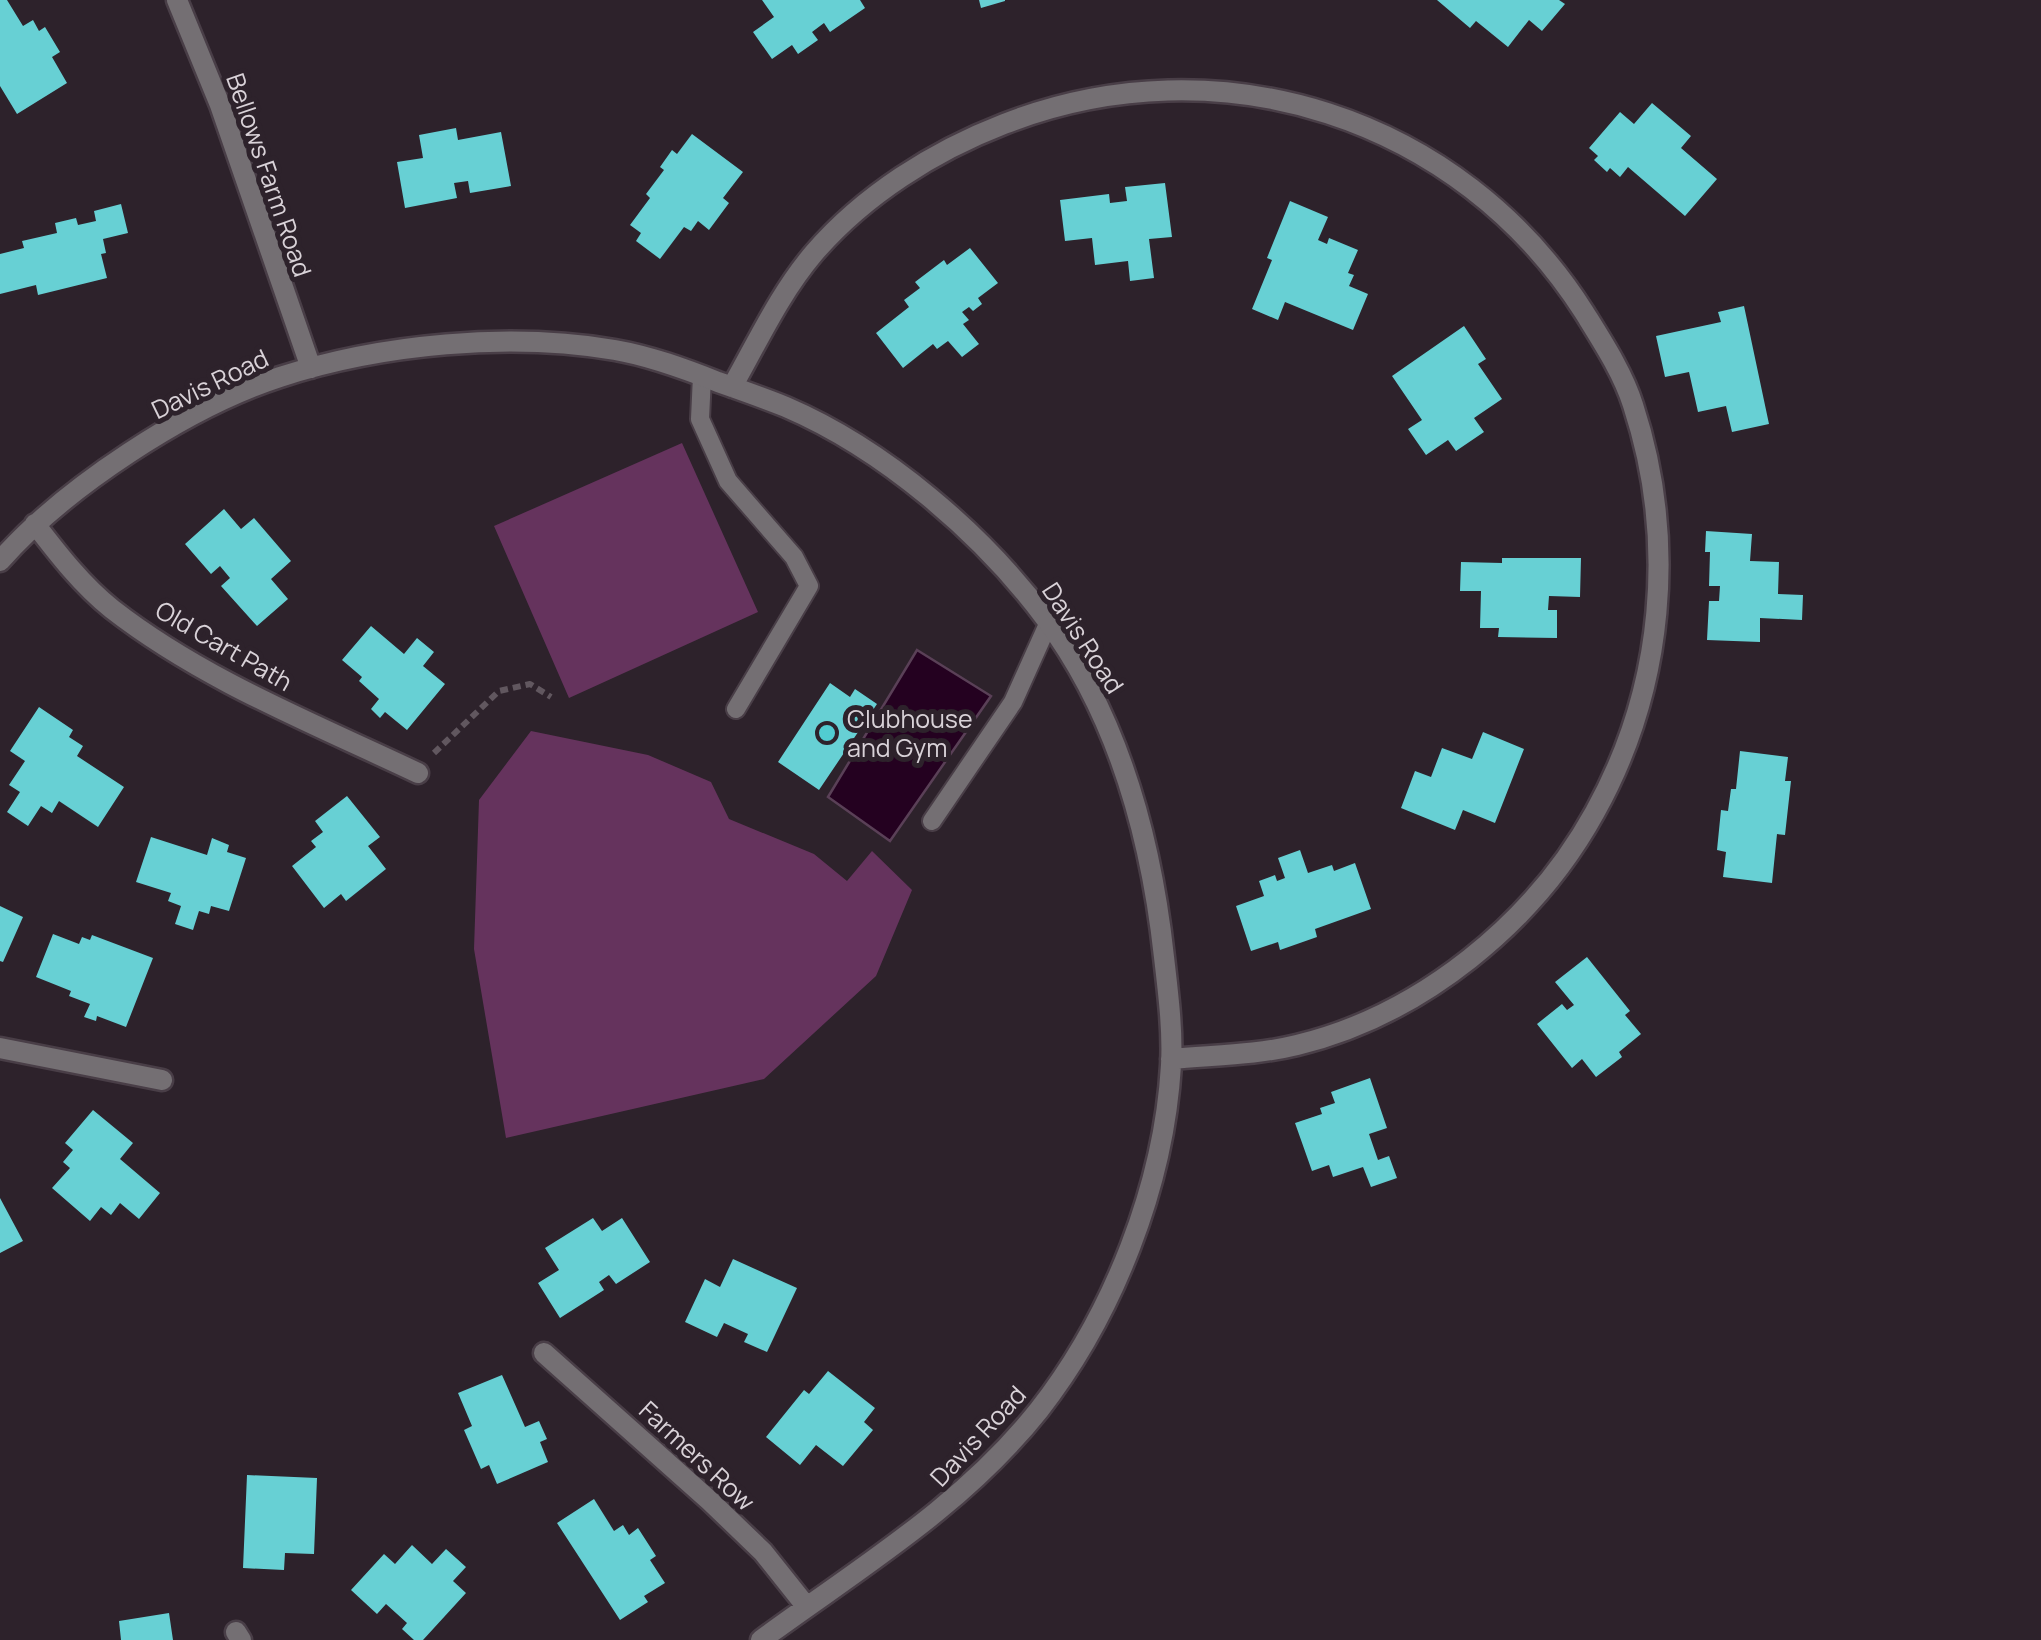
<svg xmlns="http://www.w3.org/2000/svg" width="2041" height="1640" font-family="Manrope,sans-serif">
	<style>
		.green { fill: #65335d }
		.water { fill: #240120; stroke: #5a4057; stroke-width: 2.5 }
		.building { fill: #67d0d4 }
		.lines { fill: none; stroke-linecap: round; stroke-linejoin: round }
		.lane-casing { stroke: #493e47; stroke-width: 22 }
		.street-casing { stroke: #493e47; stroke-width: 25 }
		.path { stroke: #61575f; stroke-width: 6; stroke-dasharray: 8 5; stroke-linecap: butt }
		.lane { stroke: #746f73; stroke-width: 18 }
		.street { stroke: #746f73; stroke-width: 20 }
		.poi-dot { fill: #51ccd1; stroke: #2d222b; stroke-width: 4 }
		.labels { text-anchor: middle; stroke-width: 10; stroke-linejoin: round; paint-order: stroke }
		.street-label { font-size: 25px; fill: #d9d2d8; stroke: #2d222b }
		.poi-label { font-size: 25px; fill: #d9d2d8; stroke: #2d222b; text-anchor: start }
	</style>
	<rect width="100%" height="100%" fill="#2d222b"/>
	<!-- green -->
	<path class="green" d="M682 443 758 612 569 698 494 526Z
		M531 731 648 755 711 782 729 819 814 854 847 881 872 851 912 890 876 976 764 1079 506 1138 474 949 479 800Z"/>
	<!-- water -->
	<path class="water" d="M917 650 991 696 890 841 828 797Z"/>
	<!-- building -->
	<path class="building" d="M0 0H7L23 26 33 20 39 31 45 27 60 52 52 57 67 83 17 114 0 86Z
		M762 0H860L865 8 830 32 824 23 812 32 818 40 798 54 792 45 772 59 753 32 774 17Z
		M979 0H1005V1L981 8Z
		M1437 0H1559L1565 4 1542 31 1529 20 1508 47 1476 21 1470 28Z
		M1652 103 1691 136 1681 148 1717 179 1685 216 1628 167 1620 177 1610 168 1607 172 1594 160 1598 156 1589 148 1620 112 1634 124Z
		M456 128 458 140 501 132 511 186 470 193 468 181 454 183 457 198 405 208 397 162 423 158 419 135Z
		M692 134 743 172 723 198 729 203 709 230 698 221 691 231 684 227 660 259 636 241 641 233 630 225 650 198 646 194 664 170 660 167 672 150 677 154Z
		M1165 183 1172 237 1149 239 1154 278 1130 281 1128 261 1095 265 1092 238 1065 241 1060 200 1109 194 1110 203 1127 201 1125 187Z
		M1290 201 1328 217 1318 240 1327 244 1329 238 1358 250 1348 273 1354 275 1349 286 1368 294 1353 330 1285 302 1278 320 1252 309 1272 260 1267 258Z
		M121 204 128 233 103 239 106 253 101 254 107 278 38 295 36 285 0 294V254L24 248 22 241 57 233 55 223 76 218 78 225 96 221 94 211Z
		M970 248 998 283 978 298 982 304 973 311 969 307 962 312 969 320 963 324 979 344 962 357 948 341 937 349 933 344 903 368 876 333 909 307 904 300 920 288 915 282 944 260 947 265Z
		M1744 306 1769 424 1732 432 1726 406 1698 412 1689 372 1665 377 1656 336 1721 322 1718 312Z
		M1464 326 1486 359 1478 364 1502 399 1474 418 1484 432 1456 451 1448 440 1426 455 1408 429 1422 420 1392 376Z
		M224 509 241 529 254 518 291 561 271 579 288 599 257 626 221 586 230 578 220 566 211 574 185 544Z
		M1706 531 1752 534 1750 561 1779 562 1778 594 1803 595 1802 620 1760 618V642L1707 640 1709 601H1719L1720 586H1709L1710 552H1705Z
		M1502 558H1581L1580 597 1549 596 1548 610H1557V638L1498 637 1499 628H1480L1481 591H1460L1461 562 1502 563Z
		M371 626 404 654 417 638 434 652 423 666 445 684 407 730 385 712 380 718 371 709 379 699 359 681 362 677 342 660Z
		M830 683 850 697 855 689 877 704 819 790 778 762Z
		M39 707 73 730 69 737 83 746 77 756 124 787 98 827 59 801 52 813 41 806 28 826 7 812 20 792 9 785 25 761 10 751Z
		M1483 732 1524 749 1495 823 1463 810 1455 830 1401 808 1415 771 1431 777 1442 748 1472 759Z
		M1740 751 1788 757 1785 781H1791L1785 835 1777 834 1772 883 1723 877 1726 852 1717 850 1721 810 1728 811 1731 789H1736Z
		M347 796 380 837 368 846 386 869 346 901 341 894 324 908 292 866 316 847 311 841 323 832 315 821Z
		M151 837 207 855 212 838 229 845 227 852 246 858 229 911 211 906 209 914 199 911 193 930 175 924 181 906 168 901 171 893 136 882Z
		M1300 850 1308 873 1332 865 1334 871 1355 863 1371 909 1315 929 1317 937 1280 950 1278 942 1251 951 1236 906 1264 896 1259 881 1275 875 1277 881 1285 878 1278 858Z
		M0 906 23 917 3 962 0 961Z
		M53 934 79 944 82 937 90 940 92 935 153 958 126 1027 97 1016 96 1021 84 1017 90 1004 69 996 71 991 36 977Z
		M1587 957 1630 1011 1625 1015 1641 1034 1619 1052 1622 1057 1596 1077 1582 1059 1572 1068 1537 1024 1562 1004 1567 1010 1574 1005 1555 982Z
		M1370 1078 1387 1128 1369 1134 1378 1160 1389 1156 1397 1178 1371 1187 1363 1167 1333 1177 1329 1165 1312 1171 1295 1123 1322 1114 1320 1108 1335 1103 1331 1092Z
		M93 1110 133 1143 120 1159 160 1193 139 1219 120 1203 111 1215 101 1207 90 1221 52 1188 70 1168 63 1162 73 1150 65 1143Z
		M0 1198 23 1241 0 1253Z
		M593 1218 602 1231 622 1218 650 1262 616 1284 609 1275 599 1282 604 1290 560 1318 538 1283 559 1270 545 1248Z
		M733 1259 797 1288 767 1352 744 1342 748 1334 724 1323 717 1337 685 1322 705 1279 720 1287Z
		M828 1371 875 1408 864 1422 873 1430 843 1466 816 1445 800 1465 766 1437 804 1390 809 1394Z
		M502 1375 525 1427 539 1421 547 1439 540 1442 548 1462 497 1484 489 1465 481 1469 464 1430 472 1426 458 1393Z
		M247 1475 317 1478 314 1554 285 1553 284 1570 243 1568Z
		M594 1499 614 1531 623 1525 629 1535 638 1528 656 1556 650 1560 665 1583 644 1596 648 1602 620 1620 557 1523Z
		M412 1545 432 1564 446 1549 466 1567 453 1581 466 1593 423 1640H414L402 1629 407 1623 386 1604 377 1614 351 1590 384 1554 395 1564Z
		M169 1613 173 1640H121L119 1621Z"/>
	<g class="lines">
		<defs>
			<path id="lane" d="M702 376 700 419 728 481 794 557 809 586 736 709
				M932 821 1013 702 1049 622"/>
			<path id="street" d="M177 0 220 105 311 368
				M732 387C758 341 780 293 814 253 864 195 934 151 1004 124 1219 40 1460 117 1584 312 1602 341 1623 373 1633 405 1677 540 1664 688 1595 812 1534 923 1421 1015 1297 1045 1257 1055 1212 1055 1171 1059
				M35 524C58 554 82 585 112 609 203 680 315 724 418 773
				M0 561C64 488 187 407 280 377 381 344 510 332 615 350 650 356 685 369 718 382 741 390 764 398 786 407 884 449 983 534 1046 619 1119 717 1151 837 1164 957 1168 992 1173 1030 1171 1065 1164 1186 1113 1315 1039 1410 962 1507 859 1568 761 1640
				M0 1048 162 1080
				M544 1353 710 1501 763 1552 806 1606
				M236 1632 241 1640"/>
		</defs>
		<!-- lane casing -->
		<use href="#lane" class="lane-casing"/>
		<!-- street casing -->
		<use href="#street" class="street-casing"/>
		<!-- path -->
		<path class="path" d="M434 753 499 691 530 684 551 697"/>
		<!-- lane -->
		<use href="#lane" class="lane"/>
		<!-- street -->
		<use href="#street" class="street"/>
	</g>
	<!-- markers -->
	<circle class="poi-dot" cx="827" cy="733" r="10"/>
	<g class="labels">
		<!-- street labels -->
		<g class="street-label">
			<text transform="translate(269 175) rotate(71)" y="9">Bellows Farm Road</text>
			<text transform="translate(210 384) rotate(-26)" y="9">Davis Road</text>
			<text transform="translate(1083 638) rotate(57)" y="9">Davis Road</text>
			<text transform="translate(224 646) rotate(30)" y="9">Old Cart Path</text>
			<text transform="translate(978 1436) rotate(-47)" y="9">Davis Road</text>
			<text transform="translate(697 1456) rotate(43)" y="9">Farmers Row</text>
		</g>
		<!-- poi labels -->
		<g class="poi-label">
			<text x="847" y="728">Clubhouse<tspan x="847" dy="29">and Gym</tspan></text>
		</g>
	</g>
</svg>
